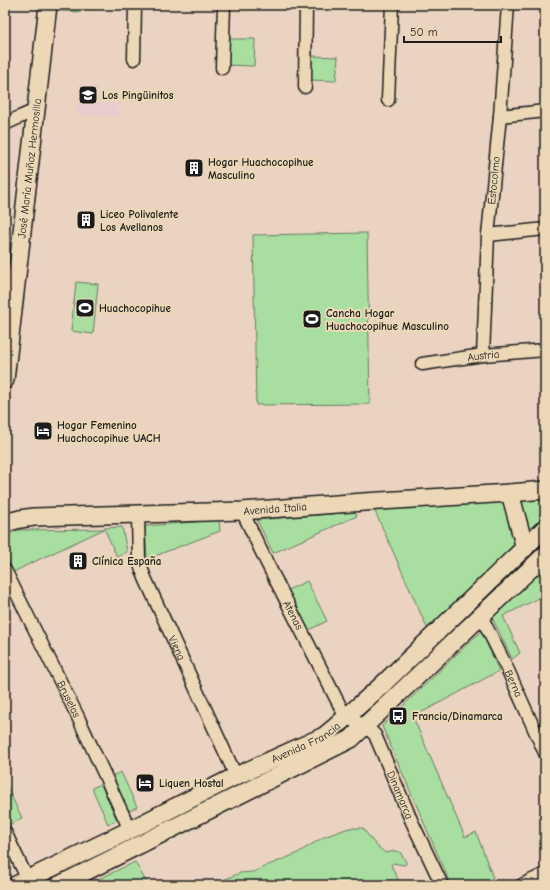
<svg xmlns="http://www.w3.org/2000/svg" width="550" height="890" font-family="'Comic Neue',sans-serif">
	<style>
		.built { fill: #e7cdce }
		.green { fill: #a9dea1; stroke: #627d5e }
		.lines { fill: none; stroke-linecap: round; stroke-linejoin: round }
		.street-casing { stroke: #1c1c1c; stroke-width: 15 }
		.secondary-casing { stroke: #1c1c1c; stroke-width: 20 }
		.street { stroke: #ecd8b6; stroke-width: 12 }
		.secondary { stroke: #ecd8b6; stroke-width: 17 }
		.labels { text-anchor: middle; stroke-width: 4; stroke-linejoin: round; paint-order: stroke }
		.poi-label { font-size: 11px; font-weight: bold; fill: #1c1c1c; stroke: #ecd8b6; text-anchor: start }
		.street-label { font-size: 11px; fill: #1c1c1c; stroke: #ecd8b6 }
	</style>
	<rect width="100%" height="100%" fill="#ead3c1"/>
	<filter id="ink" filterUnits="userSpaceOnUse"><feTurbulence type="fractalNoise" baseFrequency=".025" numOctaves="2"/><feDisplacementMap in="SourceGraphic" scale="8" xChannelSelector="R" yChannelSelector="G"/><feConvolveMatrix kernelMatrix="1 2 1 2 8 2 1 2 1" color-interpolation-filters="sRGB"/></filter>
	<g filter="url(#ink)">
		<!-- built -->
		<path class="built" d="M79 85 98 87 97 103 118 104V117L77 114Z"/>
		<!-- green -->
		<path class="green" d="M61 5H81V12L61 11Z
			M227 39H255L254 66 226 65Z
			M310 56 338 57 336 81 309 80Z
			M367 233 370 404 256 405 253 235Z
			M76 282 98 284 93 334 71 331Z
			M545 497V514L429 632 374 509Z
			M355 512 357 516 273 553 257 520Z
			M219 520 220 531 147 559 145 526Z
			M122 527 127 552 117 557 104 528Z
			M104 529 23 567 12 573 5 544V536L18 530Z
			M545 562V595L503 616 520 653 512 659 490 613Z
			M307 581 327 621 307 631 288 590Z
			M481 631 499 671 413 717 465 837 476 832 493 878 478 885H451L382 726Z
			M121 772 137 807 125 813 109 777Z
			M5 783 22 818 5 827Z
			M101 784 117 820 108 824 92 788Z
			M349 828H363C370 838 376 847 386 853L394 851 400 852 406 862V864L404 865 393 863 391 865 401 885H212L240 873 253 872 266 866 296 854 324 837Z
			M135 862 148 885H86Z"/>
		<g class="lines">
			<defs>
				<g id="street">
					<path d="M134 59 135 5"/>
					<path d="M222 68 224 5"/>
					<path d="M305 87 306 5"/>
					<path d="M388 100 392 5"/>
					<path d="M500 116 545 111"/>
					<path d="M5 124 22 116 36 110"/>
					<path d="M488 235 545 229"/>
					<path id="s1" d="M483 355 488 235 500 116 508 5"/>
					<path id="s2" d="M422 364 483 355 545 350"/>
					<path id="s3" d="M242 511 265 559 346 718 366 726 375 735 412 822 442 885"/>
					<path id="s4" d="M138 515 139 562 145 578 236 776"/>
					<path id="s5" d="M5 570 77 715 130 830"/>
					<path id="s6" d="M481 616 506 666 545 753"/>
					<path d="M5 832 28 880"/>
					<path d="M522 885 545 874"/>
				</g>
				<g id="secondary">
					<path id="s7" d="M5 380 34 127 48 5"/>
					<path d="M510 493 525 548"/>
					<path id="s8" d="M5 523 20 519 34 517 242 511 364 502 510 493 545 490"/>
					<path id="s9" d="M16 885 130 830 236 776 324 736 335 727 382 685 545 528"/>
					<path d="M59 885 351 739 545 555"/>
				</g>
			</defs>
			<!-- street casing -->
			<use href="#street" class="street-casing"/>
			<!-- secondary casing -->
			<use href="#secondary" class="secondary-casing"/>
			<!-- street -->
			<use href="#street" class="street"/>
			<!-- secondary -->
			<use href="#secondary" class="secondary"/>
		</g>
	</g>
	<!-- icons -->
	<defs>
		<symbol id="school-square" viewBox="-11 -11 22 22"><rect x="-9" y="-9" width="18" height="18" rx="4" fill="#1c1c1c" stroke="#ecd8b6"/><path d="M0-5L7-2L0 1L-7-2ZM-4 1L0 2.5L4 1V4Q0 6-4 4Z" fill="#fff"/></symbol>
		<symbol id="building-square" viewBox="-11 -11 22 22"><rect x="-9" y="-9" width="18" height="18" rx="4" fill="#1c1c1c" stroke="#ecd8b6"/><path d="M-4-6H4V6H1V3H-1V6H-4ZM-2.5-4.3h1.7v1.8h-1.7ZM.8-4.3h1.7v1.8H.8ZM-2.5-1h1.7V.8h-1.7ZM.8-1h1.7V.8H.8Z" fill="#fff"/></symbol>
		<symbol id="stadium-square" viewBox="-11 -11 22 22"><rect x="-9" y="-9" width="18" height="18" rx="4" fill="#1c1c1c" stroke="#ecd8b6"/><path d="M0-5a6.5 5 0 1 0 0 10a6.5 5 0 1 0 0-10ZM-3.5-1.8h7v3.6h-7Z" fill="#fff"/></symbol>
		<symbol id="hotel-square" viewBox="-11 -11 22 22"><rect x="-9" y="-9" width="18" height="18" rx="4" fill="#1c1c1c" stroke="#ecd8b6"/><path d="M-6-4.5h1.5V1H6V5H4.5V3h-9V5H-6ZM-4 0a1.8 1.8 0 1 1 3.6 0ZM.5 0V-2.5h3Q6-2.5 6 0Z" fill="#fff"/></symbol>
		<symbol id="bus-square" viewBox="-11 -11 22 22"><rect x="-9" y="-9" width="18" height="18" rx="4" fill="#1c1c1c" stroke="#ecd8b6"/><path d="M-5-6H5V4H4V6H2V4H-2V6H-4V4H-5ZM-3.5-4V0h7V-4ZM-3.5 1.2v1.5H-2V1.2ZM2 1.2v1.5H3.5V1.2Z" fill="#fff"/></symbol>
	</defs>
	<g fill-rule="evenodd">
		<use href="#school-square" x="77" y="84" width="22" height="22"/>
		<use href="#building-square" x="183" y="157" width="22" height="22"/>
		<use href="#building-square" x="75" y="209" width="22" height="22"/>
		<use href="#stadium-square" x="74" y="297" width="22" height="22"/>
		<use href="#stadium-square" x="301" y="308" width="22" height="22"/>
		<use href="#hotel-square" x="32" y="420" width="22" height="22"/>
		<use href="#building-square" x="67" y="550" width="22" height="22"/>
		<use href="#bus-square" x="387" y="705" width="22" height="22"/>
		<use href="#hotel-square" x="134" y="772" width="22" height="22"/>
	</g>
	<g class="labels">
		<!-- poi labels -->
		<g class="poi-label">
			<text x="102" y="99">Los Pingüinitos</text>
			<text x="208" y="166">Hogar Huachocopihue<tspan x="208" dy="13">Masculino</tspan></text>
			<text x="100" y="218">Liceo Polivalente<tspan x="100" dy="13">Los Avellanos</tspan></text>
			<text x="99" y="312">Huachocopihue</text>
			<text x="326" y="317">Cancha Hogar<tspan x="326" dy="13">Huachocopihue Masculino</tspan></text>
			<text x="57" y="429">Hogar Femenino<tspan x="57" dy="13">Huachocopihue UACH</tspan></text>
			<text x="92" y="565">Clínica España</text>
			<text x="412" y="720">Francia/Dinamarca</text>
			<text x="159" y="787">Liquen Hostal</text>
		</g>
		<!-- street labels -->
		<g class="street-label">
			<text dy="4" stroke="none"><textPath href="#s7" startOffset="213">José María Muñoz Hermosilla</textPath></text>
			<text dy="4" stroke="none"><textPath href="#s1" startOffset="175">Estocolmo</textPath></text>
			<text dy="4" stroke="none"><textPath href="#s2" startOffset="62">Austria</textPath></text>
			<text dy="4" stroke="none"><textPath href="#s8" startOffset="271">Avenida Italia</textPath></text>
			<text dy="4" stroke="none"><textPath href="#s3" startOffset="116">Atenas</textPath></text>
			<text dy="4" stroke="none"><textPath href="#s4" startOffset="141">Viena</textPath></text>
			<text dy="4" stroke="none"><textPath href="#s6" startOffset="75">Berna</textPath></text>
			<text dy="4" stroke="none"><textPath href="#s5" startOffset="144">Bruselas</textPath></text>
			<text dy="4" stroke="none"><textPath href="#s9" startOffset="323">Avenida Francia</textPath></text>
			<text dy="4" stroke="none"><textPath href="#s3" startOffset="331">Dinamarca</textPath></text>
		</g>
	</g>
	<!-- margin -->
	<rect width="550" height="890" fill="none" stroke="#ecd8b6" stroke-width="20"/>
	<rect x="10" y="10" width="530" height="870" fill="none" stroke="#1c1c1c" stroke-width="1.5" filter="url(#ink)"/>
	<!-- scale -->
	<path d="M404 36v6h97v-6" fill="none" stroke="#1c1c1c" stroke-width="2"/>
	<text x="410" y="36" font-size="12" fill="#1c1c1c" stroke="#ecd8b6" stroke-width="3" paint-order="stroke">50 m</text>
</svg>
